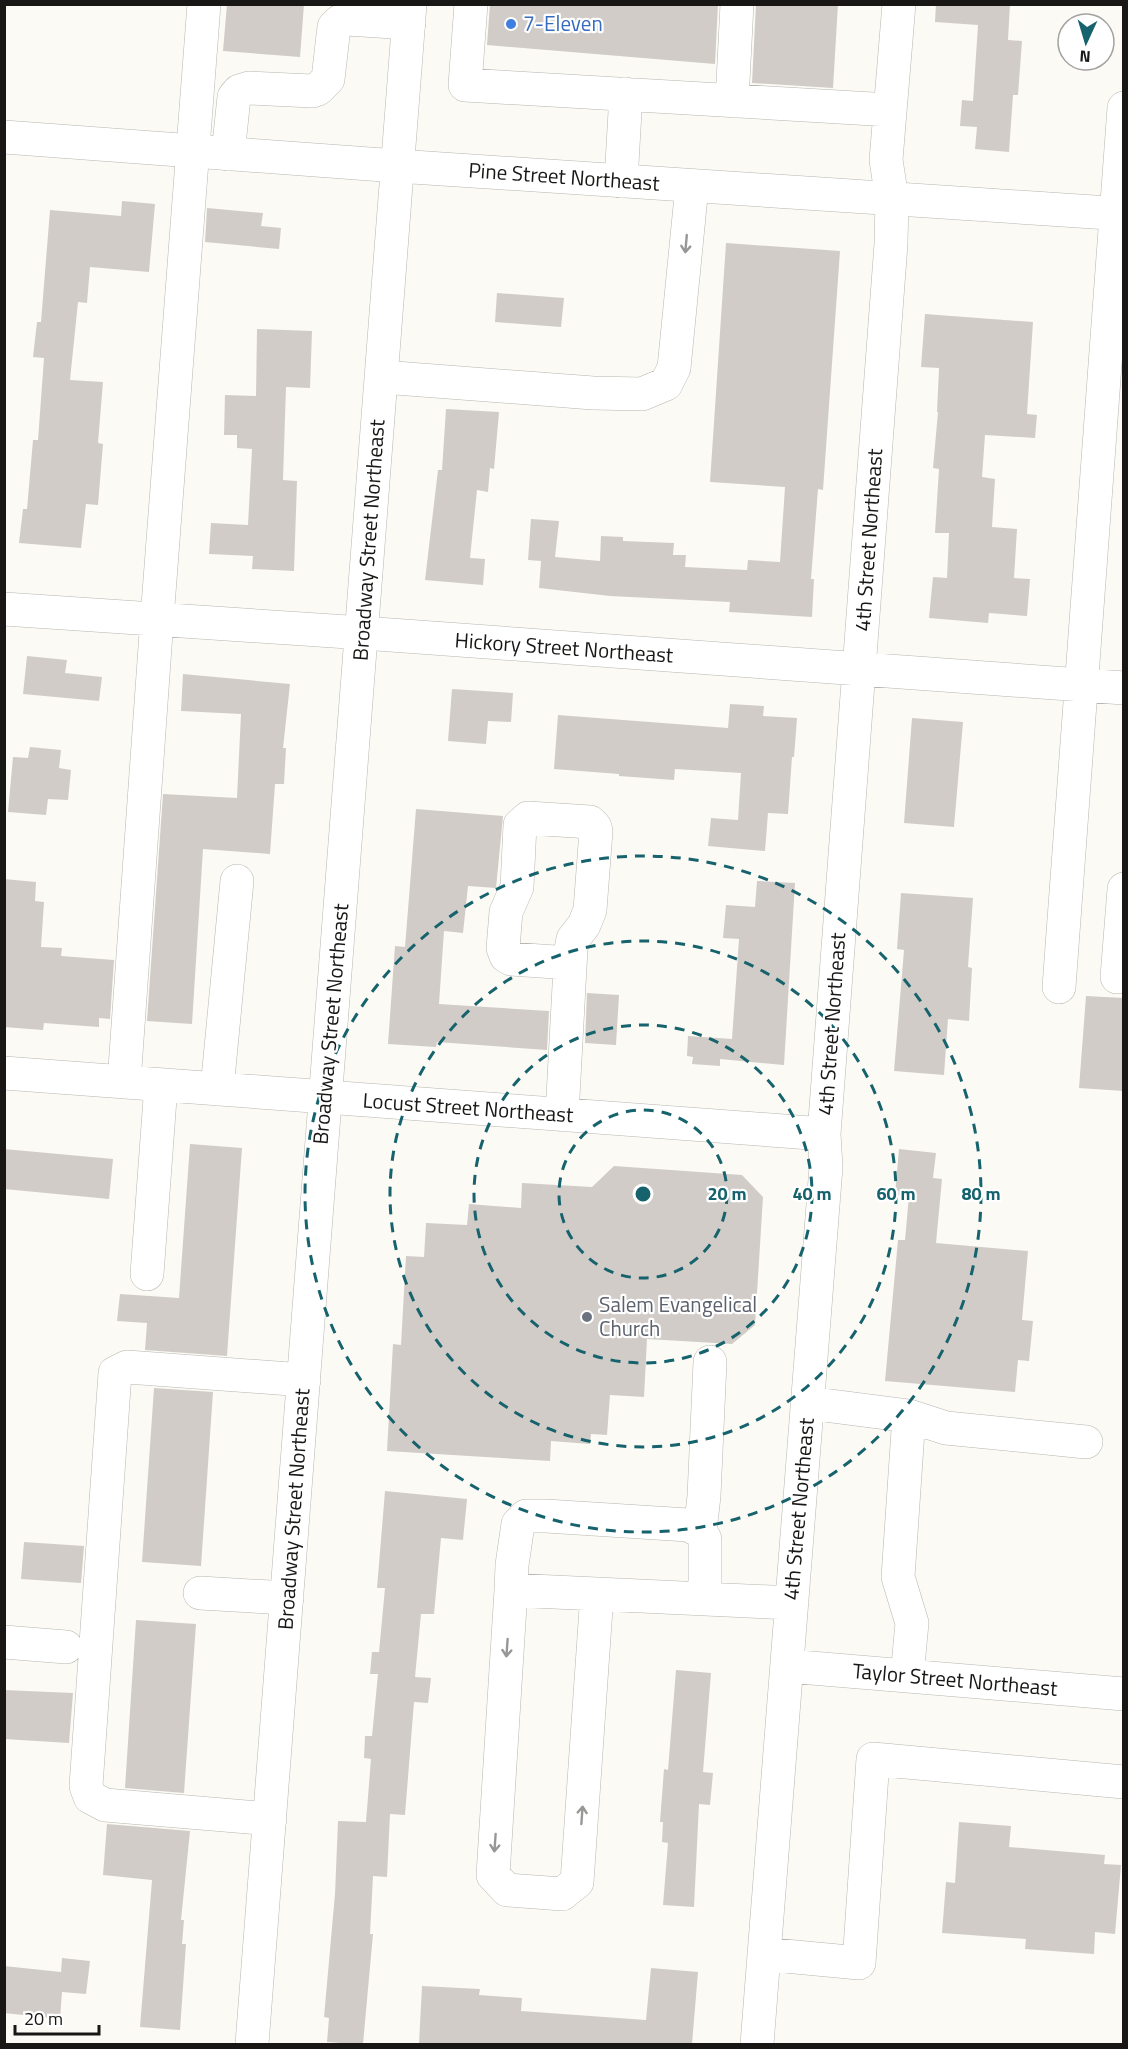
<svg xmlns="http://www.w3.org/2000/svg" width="1128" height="2049" font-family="'Titillium Web',sans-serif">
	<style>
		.building { fill: #d1ccc8 }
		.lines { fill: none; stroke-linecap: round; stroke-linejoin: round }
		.minor-casing { stroke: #b7b6b0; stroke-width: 34 }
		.major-casing { stroke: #b7b6b0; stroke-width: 34 }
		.minor { stroke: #fff; stroke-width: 33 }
		.major { stroke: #fff; stroke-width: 33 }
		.oneway { stroke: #979796 }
		.ring { fill: none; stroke: #16636d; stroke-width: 3; stroke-dasharray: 10 8 }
		.shop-dot { fill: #3f7fe0; stroke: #fff; stroke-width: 2 }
		.worship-dot { fill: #6b7280; stroke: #fff; stroke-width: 2 }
		.labels { text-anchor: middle; stroke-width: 4.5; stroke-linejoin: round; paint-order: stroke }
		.shop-label { font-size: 21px; fill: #366cbe; stroke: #fff; text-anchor: start }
		.street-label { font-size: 21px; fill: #181715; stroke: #fff }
		.worship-label { font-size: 21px; fill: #5b616d; stroke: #fff; text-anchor: start }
		.centre { fill: #16636d; stroke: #fff; stroke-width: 3 }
		.ring-label { font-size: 18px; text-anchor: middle; font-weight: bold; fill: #16636d; stroke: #fff; stroke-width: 4.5; stroke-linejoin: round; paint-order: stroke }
	</style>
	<rect width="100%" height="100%" fill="#fcfaf5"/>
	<!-- building -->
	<path class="building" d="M227 4H304L300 57 223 51Z
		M490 4H718L715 64 487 45Z
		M756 4H838L833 88 752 83Z
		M936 4H1010L1008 40 1022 41 1018 95H1013L1009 152 975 149 977 127 960 126 962 100 973 101 978 25 935 22Z
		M122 201 155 204 149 272 90 267 87 303 78 302 70 380 103 382 98 443 103 444 98 505 86 504 81 548 19 543 23 509H27L33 440H38L44 358 33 357 37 322H41L50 210 121 216Z
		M207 208 263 213 261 226 281 228 279 249 205 242Z
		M726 243 840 251 823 490 818 489 811 579H814L812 617 729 612 730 602 610 596 539 588 541 561 528 560 531 519 559 521 555 557 600 561 601 536 623 537V541L674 543 673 555H686L685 567 747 570 748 560 780 562 785 487 710 482Z
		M497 293 564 298 561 327 495 322Z
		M925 314 1033 322 1027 414 1037 415 1035 438 985 435 982 477 995 479 992 527 1017 529 1014 578 1030 579 1027 616 989 613 988 623 929 618 933 577 947 578 949 533H935L939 469 933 468 938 412H937L939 368 921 367Z
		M257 329 312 331 310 388 286 387 283 480 297 481 294 571 252 569 253 556 209 554 211 523 248 525 252 449 237 448V435H224L225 395 256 396Z
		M446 409 499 412 494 469 490 468 488 492 477 490 470 558 485 559 483 585 425 580 438 470H442Z
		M27 656 67 660 65 673 102 677 99 701 23 694Z
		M183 674 290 684 283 748H286L284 784H275L270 854 203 849 192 1024 147 1021 163 794 237 798 241 714 181 711Z
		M452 689 513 693 511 722 488 721 486 744 448 741Z
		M730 704 764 706 763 716 797 718 794 757H792L788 814 768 813 765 851 708 846 711 818 738 820 741 773 675 769 674 780 619 776V774L554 769 558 715 728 728Z
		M912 718 963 722 954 827 904 823Z
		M30 747 61 750 59 768 71 770 68 800 48 799 46 815 8 812 13 757 28 758Z
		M416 809 503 816 496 888 468 886 463 933 444 931 439 1004 549 1011 547 1050 437 1042 436 1047 388 1044 395 946 405 947Z
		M4 879 36 882 35 901 44 902 41 947 62 948 61 956 114 960 110 1019 99 1018V1027L44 1023 43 1030 4 1027Z
		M757 881 795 883 784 1065 720 1059V1066L692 1064 693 1057 687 1056 688 1036 732 1039 739 939 723 938 726 905 755 907Z
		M901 893 973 898 968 967 972 968 969 1021 948 1019 944 1075 894 1071 904 950 897 949Z
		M587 993 619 995 616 1045 585 1043Z
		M1086 996 1124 998V1091L1079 1088Z
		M190 1144 242 1148 227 1356 145 1350 147 1323 117 1321 120 1294 179 1298Z
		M4 1149 113 1159 109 1199 4 1189Z
		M899 1149 936 1153 933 1178 942 1179 936 1243 1028 1251 1022 1320 1033 1321 1029 1361 1018 1360 1015 1392 885 1381 898 1240H905L909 1196 895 1195Z
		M614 1166 742 1175 763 1197 755 1325 732 1344 647 1339 644 1397 610 1395 607 1435 591 1434 590 1444 551 1441 550 1461 387 1451 393 1344 401 1345 406 1256 424 1257 426 1223 467 1225 469 1204 521 1208 522 1183 592 1187Z
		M154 1388 213 1392 201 1566 142 1562Z
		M385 1491 467 1499 463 1540 441 1538 434 1614H421L415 1677 431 1678 428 1703 414 1702 405 1815 390 1814 387 1877 373 1876 370 1934H373L363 2044H355L327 2042 329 2018 324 2017 335 1894 338 1821 366 1822 371 1759 364 1758 365 1736H372L378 1674H370L372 1652H379L385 1588H377Z
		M24 1542 84 1546 81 1583 21 1579Z
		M136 1620 196 1624 184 1793 125 1788Z
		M676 1670 711 1673 703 1772 713 1773 710 1805 699 1804 694 1907 663 1905 668 1843 662 1842 663 1822H660L664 1769 668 1770Z
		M4 1690 73 1693 69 1743 4 1739Z
		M959 1822 1011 1826 1009 1847 1105 1855 1104 1864 1121 1865 1115 1934 1095 1932 1094 1954 1025 1949 1026 1939 942 1933 946 1882 955 1883Z
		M107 1824 190 1831 181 1920H184L182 1944H186L180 2030 140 2027 152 1880 103 1875Z
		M62 1958 90 1961 86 1994 62 1992 60 2019 4 2013V1966L61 1972Z
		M651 1968 698 1972 692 2044H419L422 1986 480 1989 479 1995 522 1998 521 2011 646 2020Z"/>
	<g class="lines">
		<defs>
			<path id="minor" d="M471 4 465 85 890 110
				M732 101 737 4
				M228 154 234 97 239 91 249 88 312 91 318 89 328 79 334 27 340 21 347 19 409 23
				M621 181 626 94
				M382 377 593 393 642 394 666 384 674 368 692 186
				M4 609 363 633 1124 688
				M1117 977 1124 889
				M1059 987 1124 108
				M4 1073 824 1134
				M124 1082 157 619 204 4
				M217 1089 237 881
				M562 1115 571 949 573 939 584 925 590 910 596 831 595 827 590 822 528 818 520 825 517 887 506 912 503 948 506 956 511 959 570 963
				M147 1274 161 1085
				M808 1403 909 1416 898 1577 912 1623 907 1676
				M909 1416 946 1428 1086 1442
				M700 1531 704 1496 710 1362
				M511 1590 493 1875 507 1890 562 1894 577 1882 597 1594
				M200 1593 287 1598
				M705 1599V1539L700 1531 688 1525 546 1516H526L518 1524 512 1565 511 1590 792 1603
				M4 1642 66 1647
				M787 1666 1124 1694
				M270 1819 105 1805 90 1797 86 1786 115 1373 127 1367 304 1380
				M764 1954 859 1963 873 1759 1124 1782
				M757 2044 826 1167 824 1134 891 244 892 199 886 160 899 4"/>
			<path id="major" d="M4 137 397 166 1124 214
				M252 2044 410 4"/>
		</defs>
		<!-- minor casing -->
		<use href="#minor" class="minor-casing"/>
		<!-- major casing -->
		<use href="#major" class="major-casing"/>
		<!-- minor -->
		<use href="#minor" class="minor"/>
		<!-- major -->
		<use href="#major" class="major"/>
	</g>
	<!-- one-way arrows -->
	<defs><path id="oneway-shaft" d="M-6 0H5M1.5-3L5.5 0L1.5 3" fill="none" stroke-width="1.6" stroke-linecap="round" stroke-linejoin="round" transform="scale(1.5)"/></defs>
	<g class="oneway">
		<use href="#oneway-shaft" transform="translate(686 244) rotate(95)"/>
		<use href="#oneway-shaft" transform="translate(507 1648) rotate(94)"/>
		<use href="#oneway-shaft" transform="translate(582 1815) rotate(-86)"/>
		<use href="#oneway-shaft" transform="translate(495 1843) rotate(94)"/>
	</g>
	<!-- distance rings -->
	<g class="ring">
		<circle cx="643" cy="1194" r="84"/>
		<circle cx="643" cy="1194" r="169"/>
		<circle cx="643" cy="1194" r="253"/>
		<circle cx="643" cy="1194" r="338"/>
	</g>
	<!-- markers -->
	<circle class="shop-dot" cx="511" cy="24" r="6"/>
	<circle class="worship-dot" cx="587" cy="1317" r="6"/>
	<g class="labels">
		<!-- shop labels -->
		<g class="shop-label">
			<text x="523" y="31">7-Eleven</text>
		</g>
		<!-- street labels -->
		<g class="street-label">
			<text transform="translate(564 177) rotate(4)" y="7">Pine Street Northeast</text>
			<text transform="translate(369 540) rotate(-86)" y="7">Broadway Street Northeast</text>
			<text transform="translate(869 540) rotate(-86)" y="7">4th Street Northeast</text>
			<text transform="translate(564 648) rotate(4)" y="7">Hickory Street Northeast</text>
			<text transform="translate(331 1024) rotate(-85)" y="7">Broadway Street Northeast</text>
			<text transform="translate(832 1024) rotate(-86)" y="7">4th Street Northeast</text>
			<text transform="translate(468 1108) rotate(4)" y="7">Locust Street Northeast</text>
			<text transform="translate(294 1509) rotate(-86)" y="7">Broadway Street Northeast</text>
			<text transform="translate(799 1509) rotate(-85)" y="7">4th Street Northeast</text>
			<text transform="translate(955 1680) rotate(5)" y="7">Taylor Street Northeast</text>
		</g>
		<!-- worship labels -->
		<g class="worship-label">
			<text x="599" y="1312">Salem Evangelical<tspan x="599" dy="24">Church</tspan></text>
		</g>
	</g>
	<circle cx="643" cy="1194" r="9" class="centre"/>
	<g class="ring-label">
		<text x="727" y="1200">20 m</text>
		<text x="812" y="1200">40 m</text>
		<text x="896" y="1200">60 m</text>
		<text x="981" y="1200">80 m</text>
	</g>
	<!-- border -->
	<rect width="1128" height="2049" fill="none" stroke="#181715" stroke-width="12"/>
	<!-- north arrow -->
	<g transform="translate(1086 42) rotate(184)"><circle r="28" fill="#ffffff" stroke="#a3a2a1" stroke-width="1.5"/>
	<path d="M0-4.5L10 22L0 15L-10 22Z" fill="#16636d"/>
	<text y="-9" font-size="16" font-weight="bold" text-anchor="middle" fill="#181715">N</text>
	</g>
	<!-- scale -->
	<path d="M15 2025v9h84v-9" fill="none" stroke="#181715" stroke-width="3"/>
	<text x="24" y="2025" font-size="18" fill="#181715" stroke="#ffffff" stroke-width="4.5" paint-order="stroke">20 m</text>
</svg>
